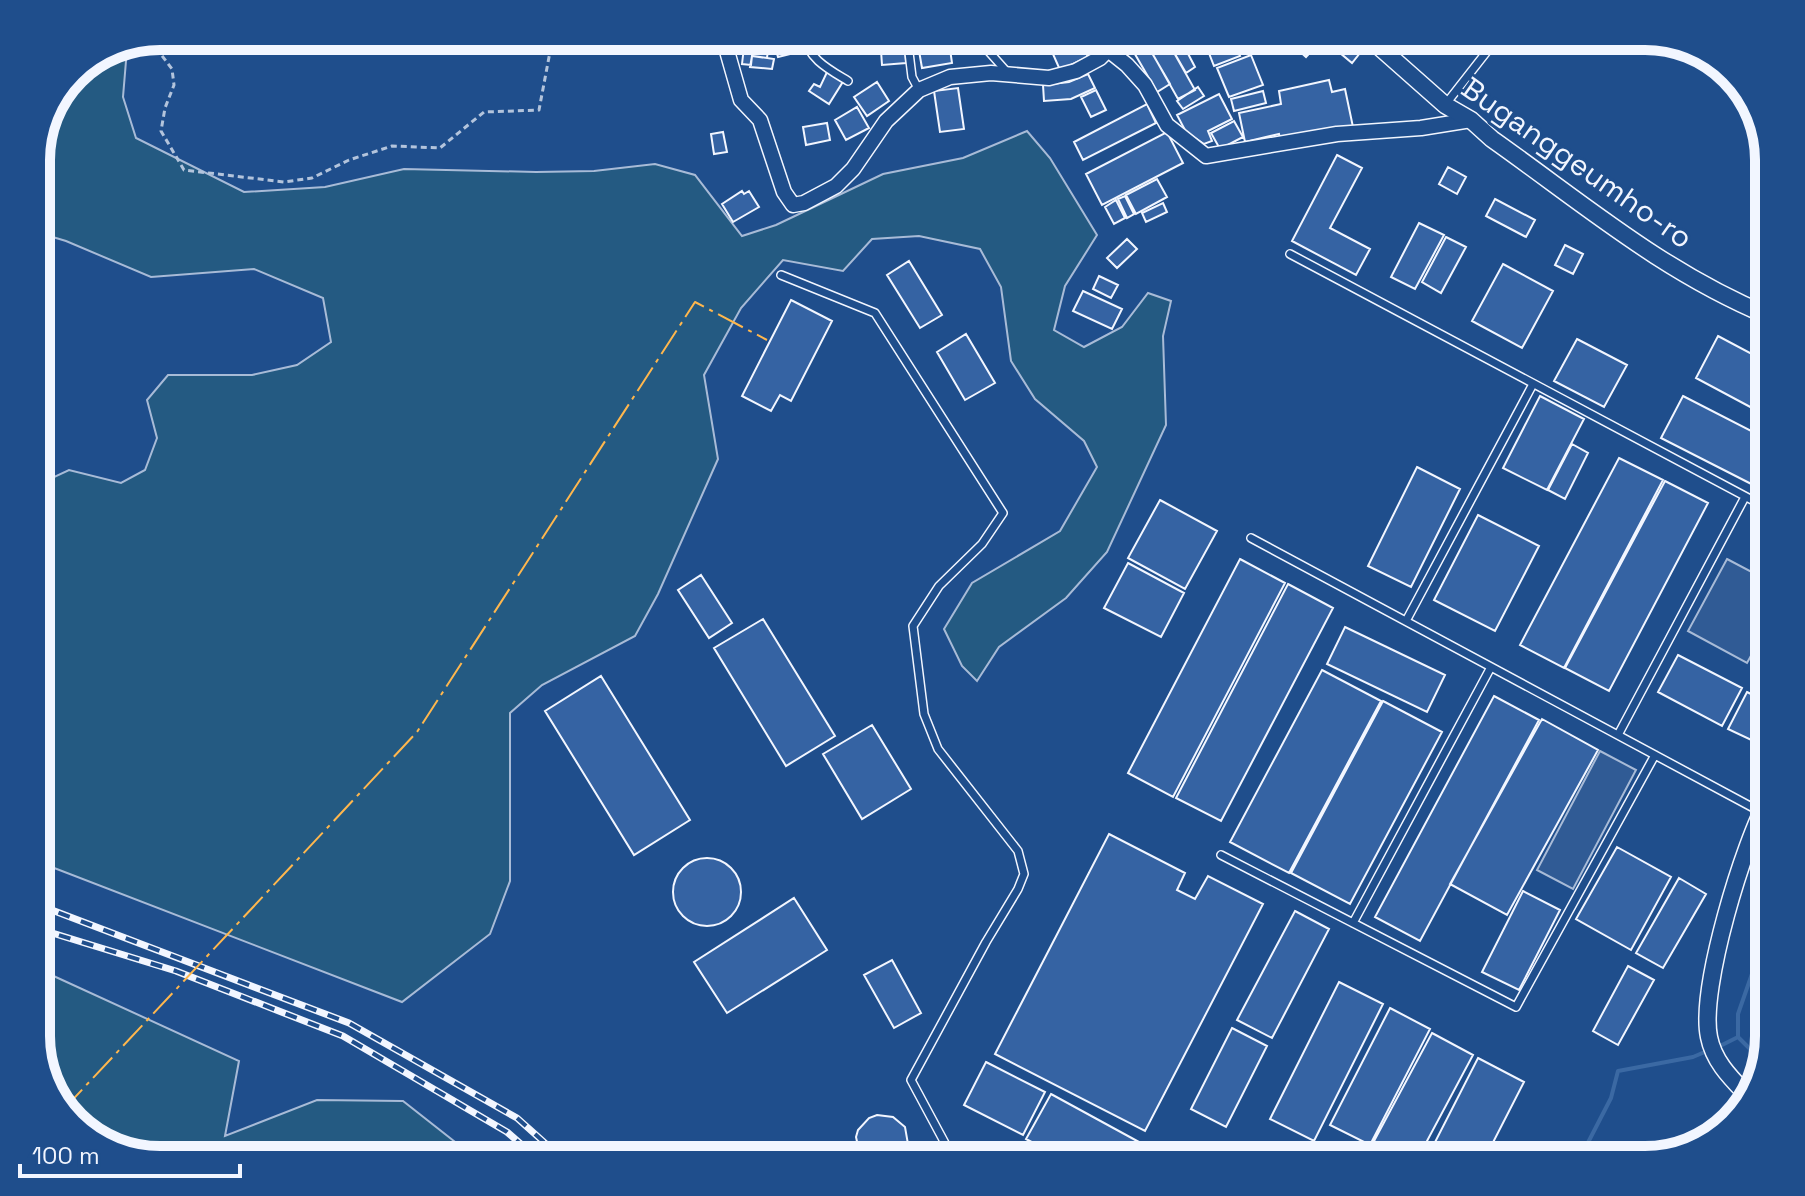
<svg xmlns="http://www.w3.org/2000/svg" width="1805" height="1196" font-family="'Space Grotesk',sans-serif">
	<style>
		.green { fill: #245a82; stroke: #a8bbd7; stroke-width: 2 }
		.parking { fill: #305b95; stroke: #a8bbd7; stroke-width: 2 }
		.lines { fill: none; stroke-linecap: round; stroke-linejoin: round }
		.stream { stroke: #3b69a3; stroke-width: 4 }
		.building { fill: #3563a3; stroke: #f2f6ff; stroke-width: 2 }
		.service-casing { stroke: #f2f6ff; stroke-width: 10 }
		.minor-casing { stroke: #f2f6ff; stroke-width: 17 }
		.tertiary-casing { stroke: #f2f6ff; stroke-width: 19 }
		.path { stroke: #b3c4dc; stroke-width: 3; stroke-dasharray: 6 4; stroke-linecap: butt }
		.service { stroke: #1f4e8c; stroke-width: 7 }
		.minor { stroke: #1f4e8c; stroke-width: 14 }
		.tertiary { stroke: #1f4e8c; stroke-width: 16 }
		.rail-casing { stroke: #f2f6ff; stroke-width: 7 }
		.rail { stroke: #1f4e8c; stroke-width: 4; stroke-dasharray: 12; stroke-linecap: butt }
		.power { stroke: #ffb74d; stroke-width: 2; stroke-dasharray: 28 6 4 6; stroke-linecap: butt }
		.labels { text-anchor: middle; stroke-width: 6; stroke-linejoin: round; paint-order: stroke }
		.street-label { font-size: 30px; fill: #f2f6ff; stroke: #1f4e8c }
		.rim { fill: none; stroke: #f2f6ff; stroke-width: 10 }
	</style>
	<rect width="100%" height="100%" fill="#1f4e8c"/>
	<!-- green -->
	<path class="green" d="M245 36H467L446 48H328L273 54Z
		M127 49 123 97 136 138 244 192 325 187 404 169 536 172 594 171 655 164 695 175 742 236 776 225 883 174 963 158 1027 131 1050 158 1097 235 1065 286 1054 330 1084 347 1122 327 1148 293 1171 301 1163 336 1166 425 1107 552 1066 598 999 647 977 681 962 666 944 629 972 583 1060 531 1097 467 1084 441 1035 399 1011 361 1001 287 980 249 919 236 872 239 843 271 783 260 741 308 704 375 718 459 658 594 635 636 542 685 510 713V881L490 934 402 1002 36 861V489L39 484 69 470 121 483 145 470 157 438 147 400 168 375H252L297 365 331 342 323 298 254 269 151 277 66 241 36 232V152L73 72Z
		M47 973 239 1061 225 1136 317 1100 403 1101 478 1160H160L91 1139 52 1098 36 1044V978Z"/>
	<!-- parking -->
	<path class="parking" d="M1727 559 1769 581V623L1747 663 1688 631Z
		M1600 751 1636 770 1573 889 1537 870Z"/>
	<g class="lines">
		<!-- stream -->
		<path class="stream" d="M1716 1048 1738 1037
			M1762 1061 1738 1037V1014L1769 925
			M1579 1160 1611 1098 1618 1071 1693 1057 1707 1051"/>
	</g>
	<!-- building -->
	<path class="building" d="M772 36H784L790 54 778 57Z
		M880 36H904L906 63 882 65Z
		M947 36H960L961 53H950Z
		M983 36H1002L1009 44 1000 53Z
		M1283 36H1325L1306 57Z
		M1332 36H1340L1360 53 1352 63 1327 42Z
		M1233 38 1240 56 1214 66 1207 48Z
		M1080 39 1088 57 1060 70 1049 45 1062 40 1065 46Z
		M1145 41 1170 84 1157 92 1132 49Z
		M1168 42 1195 90 1178 99 1151 51Z
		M929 43 930 46 943 44 945 50 950 49 952 63 922 68 918 45Z
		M744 47 768 50 767 58 752 56 751 65 742 64Z
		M1185 48 1195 67 1186 73 1175 54Z
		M1251 55 1263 85 1229 97 1217 68Z
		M752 56 774 59 772 69 750 67Z
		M828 70 844 80 829 104 809 91 814 84 820 87Z
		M1088 74 1095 88 1071 99 1044 101 1043 85 1069 82Z
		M1329 80 1332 92 1345 89 1353 127 1281 142 1279 134 1245 142 1239 113 1281 104 1279 91Z
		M877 82 889 101 867 116 854 97Z
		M1198 87 1204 96 1183 109 1177 101Z
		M958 88 964 129 940 132 934 91Z
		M1096 90 1106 110 1091 117 1081 97Z
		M1263 91 1266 103 1234 111 1231 99Z
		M1219 94 1232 119 1208 131 1212 141 1204 144 1186 132 1177 115Z
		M1147 104 1156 123 1083 160 1074 142Z
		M857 107 869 128 846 140 835 120Z
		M1234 121 1243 137 1220 149 1211 133Z
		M827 123 830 140 806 145 803 127Z
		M723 132 727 152 714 154 711 134Z
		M1167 132 1183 163 1102 205 1086 174Z
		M1337 155 1362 168 1330 228 1370 249 1356 275 1292 241Z
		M1448 167 1466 177 1457 194 1439 184Z
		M1157 179 1167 197 1136 214 1126 195Z
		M742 191 744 194 749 191 759 207 733 222 722 204Z
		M1125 196 1134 214 1127 218 1118 199Z
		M1495 199 1535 220 1526 237 1486 216Z
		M1116 200 1125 218 1114 224 1105 207Z
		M1163 203 1167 212 1146 222 1142 213Z
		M1419 223 1444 235 1415 289 1391 277Z
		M1446 237 1466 247 1441 293 1422 282Z
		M1127 239 1137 249 1117 268 1107 258Z
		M1565 245 1583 254 1573 274 1555 265Z
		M909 261 942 315 920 328 887 275Z
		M1503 264 1553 291 1522 348 1472 321Z
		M1099 276 1118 285 1111 298 1093 289Z
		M1083 291 1122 309 1112 329 1073 311Z
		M791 300 832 321 791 401 780 395 771 411 742 396Z
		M966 334 995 383 965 400 937 352Z
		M1718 336 1769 363V417L1696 378Z
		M1577 339 1627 365 1604 407 1554 381Z
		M1540 396 1584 419 1547 490 1503 468Z
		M1683 396 1769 440V493L1661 438Z
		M1572 444 1588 453 1565 499 1548 490Z
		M1619 458 1663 480 1564 668 1520 645Z
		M1417 467 1460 489 1411 587 1368 566Z
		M1665 481 1708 503 1609 691 1565 668Z
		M1160 500 1217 531 1185 589 1128 558Z
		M1478 515 1539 546 1495 631 1434 600Z
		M1240 559 1285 583 1173 797 1128 773Z
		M1128 563 1184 593 1161 637 1104 608Z
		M701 575 732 623 709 638 678 590Z
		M1288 584 1333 608 1221 821 1176 798Z
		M763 619 835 736 786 766 714 648Z
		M1345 627 1445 675 1427 712 1327 664Z
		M1678 655 1742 688 1722 726 1658 692Z
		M1322 670 1381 701 1289 873 1230 842Z
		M601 676 690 820 634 855 545 711Z
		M1747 692 1769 703V737L1764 746 1728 729Z
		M1494 696 1539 720 1420 941 1375 917Z
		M1383 701 1442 732 1350 904 1291 873Z
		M1542 719 1598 750 1507 915 1450 884Z
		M872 725 911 789 862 819 823 754Z
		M1109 834 1185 873 1177 890 1195 899 1208 876 1263 904 1145 1131 995 1054Z
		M1617 847 1671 877 1631 950 1576 919Z
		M673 892a34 34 0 1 1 68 0a34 34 0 1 1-68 0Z
		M1679 878 1706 894 1663 968 1636 953Z
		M1523 891 1560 910 1519 990 1482 972Z
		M794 898 827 950 727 1013 694 962Z
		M1295 911 1329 929 1272 1038 1237 1020Z
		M892 960 921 1013 894 1028 864 975Z
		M1628 966 1654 980 1618 1045 1593 1031Z
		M1339 982 1383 1004 1314 1141 1270 1119Z
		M1390 1008 1430 1029 1370 1145 1330 1125Z
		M1232 1028 1267 1046 1226 1127 1191 1109Z
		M1432 1033 1473 1055 1419 1156 1411 1152 1407 1160 1374 1141Z
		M1478 1058 1524 1082 1484 1160H1456L1432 1148Z
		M986 1062 1045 1092 1023 1135 964 1105Z
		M1051 1094 1139 1142 1129 1160H1065L1026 1139Z
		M877 1115 893 1117 905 1127 908 1144 900 1160H865L860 1155 856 1137 858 1130 869 1118Z"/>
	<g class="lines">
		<defs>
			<path id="service" d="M804 36C808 59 830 70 848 81
				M907 36 912 77 919 90
				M975 36 1007 72
				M1445 105 1499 36
				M1290 254 1769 509
				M781 275 875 313 1003 513 982 544 939 586 913 626 924 714 938 749 1018 851 1024 874 1018 889 986 942 911 1080 954 1160
				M1251 538 1761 812
				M1406 621 1533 384
				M1618 735 1745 497
				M1221 855 1516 1007 1655 755
				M1353 923 1491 667"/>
			<path id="minor" d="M727 36 725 44 741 100 760 120 784 192 793 205 804 203 836 186 853 169 886 121 919 90 950 77 991 73 1049 78 1076 71 1100 58 1122 36
				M1082 36 1107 49 1127 65 1145 85 1167 125 1206 156 1337 134 1421 128 1471 120"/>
			<path id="tertiary" d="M1367 36 1445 105 1471 120 1492 139C1584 204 1663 272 1769 316
				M1750 1098C1733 1080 1714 1063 1709 1037 1699 989 1744 841 1769 798"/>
		</defs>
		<!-- service casing -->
		<use href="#service" class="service-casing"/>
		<!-- minor casing -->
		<use href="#minor" class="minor-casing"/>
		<!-- tertiary casing -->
		<use href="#tertiary" class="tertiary-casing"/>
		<!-- path -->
		<path class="path" d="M150 40 172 69 174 85 165 108 161 131 184 170 284 182 312 178 349 160 392 146 440 148 484 112 539 110 553 36"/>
		<!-- service -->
		<use href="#service" class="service"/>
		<!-- minor -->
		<use href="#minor" class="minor"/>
		<!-- tertiary -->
		<use href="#tertiary" class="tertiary"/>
		<defs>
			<path id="rail" d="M36 904 349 1023 517 1118 564 1160
				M36 928 176 971 343 1036 507 1132 539 1160"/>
		</defs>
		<!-- rail casing -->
		<use href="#rail" class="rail-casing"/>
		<!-- rail -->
		<use href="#rail" class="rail"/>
		<!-- power -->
		<path class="power" d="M63 1110 417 732 695 302 767 340"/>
	</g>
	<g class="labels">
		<!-- street labels -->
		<g class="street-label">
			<text transform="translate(1577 163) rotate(35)" y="10">Buganggeumho-ro</text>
		</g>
	</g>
	<!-- crop -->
	<path d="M0 0H1805V1196H0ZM160 50H1645A110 110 0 0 1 1755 160V1036A110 110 0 0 1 1645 1146H160A110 110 0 0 1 50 1036V160A110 110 0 0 1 160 50Z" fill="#1f4e8c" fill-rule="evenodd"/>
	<path class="rim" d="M160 50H1645A110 110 0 0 1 1755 160V1036A110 110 0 0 1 1645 1146H160A110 110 0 0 1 50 1036V160A110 110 0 0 1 160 50Z"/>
	<!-- scale -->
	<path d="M20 1164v12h220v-12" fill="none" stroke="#f2f6ff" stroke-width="4"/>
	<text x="32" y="1164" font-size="24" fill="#f2f6ff" stroke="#1f4e8c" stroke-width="6" paint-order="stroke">100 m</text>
</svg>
